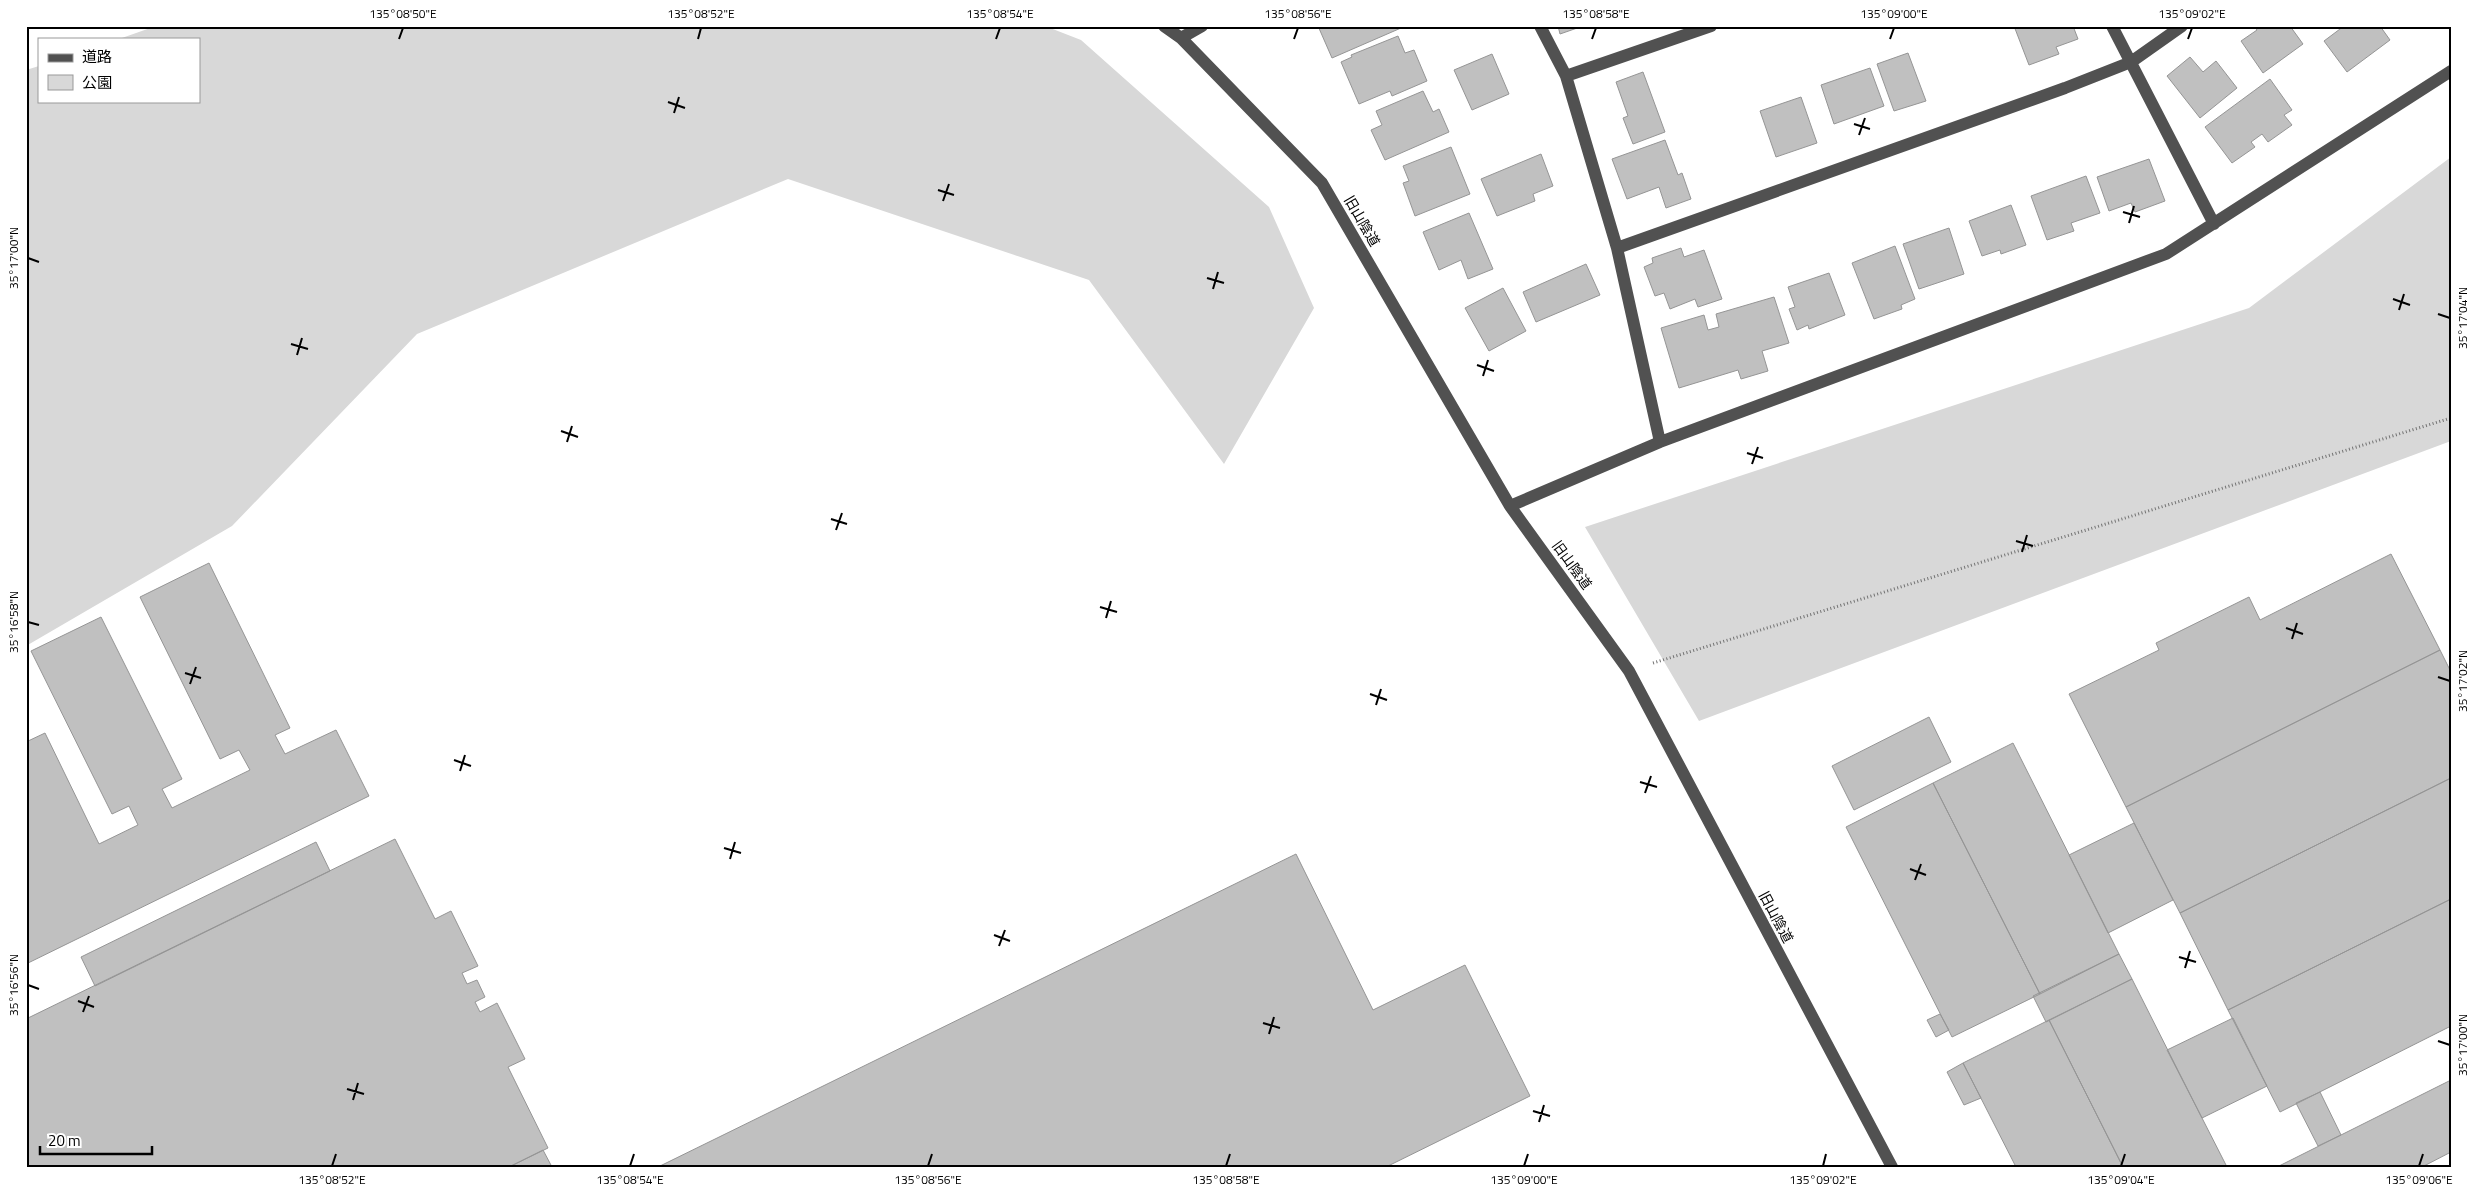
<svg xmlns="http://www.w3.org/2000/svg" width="2477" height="1193" font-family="'Titillium Web','Noto Sans JP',sans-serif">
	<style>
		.green { fill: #d8d8d8 }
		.building { fill: #c0c0c0; stroke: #959595 }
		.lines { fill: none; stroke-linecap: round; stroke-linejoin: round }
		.path { stroke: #737373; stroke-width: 3; stroke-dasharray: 1 2.5; stroke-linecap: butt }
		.minor { stroke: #515151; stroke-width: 12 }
		.ticks { fill: none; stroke: #000; stroke-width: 2 }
		.labels { text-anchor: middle; stroke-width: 4.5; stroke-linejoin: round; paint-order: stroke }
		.street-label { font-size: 14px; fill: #000; stroke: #fff }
		.neatline { fill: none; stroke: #000; stroke-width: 2 }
		.ticks-label { font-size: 12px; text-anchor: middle; fill: #000 }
	</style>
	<rect width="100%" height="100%" fill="#fff"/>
	<!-- green -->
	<path class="green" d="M156 26H1045L1081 40 1269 207 1314 308 1224 464 1089 280 788 179 417 334 232 526 26 646V70L39 66V101H199V39H119Z
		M2451 157V441L1699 721 1585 527 2249 308Z"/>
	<!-- building -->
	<path class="building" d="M1318 26H1400L1401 28 1332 58Z
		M1558 26H1583L1560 34Z
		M2014 26H2073L2078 39 2056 47 2059 54 2029 65Z
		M2254 26H2290L2303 44 2263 73 2241 41 2257 30Z
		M2344 26H2380L2390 40 2347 72 2324 41Z
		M1398 36 1405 53 1414 50 1427 81 1392 96 1390 91 1359 104 1341 62 1352 57 1351 55Z
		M1908 53 1926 101 1894 111 1877 64Z
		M1492 54 1509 94 1472 110 1454 70Z
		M2190 57 2203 72 2216 61 2237 88 2200 118 2167 76Z
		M1870 68 1884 106 1834 124 1821 85Z
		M1643 72 1665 132 1633 144 1623 118 1628 116 1616 82Z
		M2270 79 2292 110 2284 115 2292 125 2268 142 2262 134 2251 142 2255 147 2232 163 2205 127Z
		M1423 91 1433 112 1439 109 1449 132 1385 160 1371 130 1382 125 1376 111Z
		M1801 97 1817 143 1776 157 1760 111Z
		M1665 140 1678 175 1682 173 1691 199 1666 208 1659 187 1627 199 1612 159Z
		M1451 147 1470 194 1415 216 1403 183 1409 181 1403 166Z
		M1541 154 1553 186 1533 194 1535 201 1497 216 1481 179Z
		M2149 159 2165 201 2135 212 2131 203 2109 211 2097 177Z
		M2086 176 2100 213 2071 223 2074 231 2047 240 2031 196Z
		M2011 205 2026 245 2001 254 2000 250 1982 256 1969 221Z
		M1469 213 1493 269 1468 279 1461 260 1439 270 1423 232Z
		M1949 228 1964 274 1919 289 1903 244Z
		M1895 246 1915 299 1901 305 1902 309 1874 319 1852 263Z
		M1681 248 1684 257 1704 250 1722 299 1698 307 1695 299 1670 309 1664 293 1655 296 1644 267 1653 263 1652 258Z
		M1586 264 1600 295 1536 322 1523 292Z
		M1829 273 1845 315 1809 329 1808 325 1797 330 1789 309 1795 307 1788 287Z
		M1503 288 1526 331 1489 351 1465 308Z
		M1774 297 1789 343 1762 351 1768 371 1741 379 1738 370 1679 388 1661 328 1704 315 1708 330 1719 327 1716 314Z
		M2391 554 2440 650 2126 807 2069 694 2159 650 2156 643 2249 597 2260 620Z
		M209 563 290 728 275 735 285 754 336 730 369 796 26 964V742L45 733 99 844 138 825 129 806 112 814 31 651 101 617 182 779 162 789 172 808 250 770 239 750 220 759 140 597Z
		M2440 650 2451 672V778L2180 913 2126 807Z
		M1929 717 1951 762 1854 810 1832 766Z
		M2013 743 2119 954 2040 994 1933 783Z
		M2451 778V899L2228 1010 2180 913Z
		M1933 783 2040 994 1952 1037 1846 827Z
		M2134 823 2173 900 2108 933 2069 855Z
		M395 839 435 919 451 911 478 966 462 973 467 984 477 980 485 997 475 1002 480 1012 497 1003 525 1059 508 1067 548 1148 509 1167H26V1019Z
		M316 842 330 871 95 986 81 957Z
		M1296 854 1373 1010 1465 965 1530 1096 1386 1167H658Z
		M2451 899V1026L2280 1112 2228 1010Z
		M2119 954 2132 979 2046 1022 2033 996Z
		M2132 979 2202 1118 2227 1167H2123L2049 1020Z
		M1940 1014 1949 1030 1936 1037 1927 1020Z
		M2233 1018 2267 1086 2202 1118 2167 1050Z
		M2049 1020 2123 1167H2016L1963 1063Z
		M1963 1063 1981 1098 1964 1105 1947 1072Z
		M2451 1080V1152L2422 1167H2277Z
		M2320 1092 2341 1135 2318 1146 2296 1103Z
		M543 1150 552 1167H509Z"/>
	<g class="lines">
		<!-- path -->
		<path class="path" d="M1653 663 2451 418"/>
		<!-- minor -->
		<path class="minor" d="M1164 26 1181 38 1322 183 1510 506 1629 671 1892 1167
			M1540 26 1566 76 1617 248 1660 442
			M2112 26 2214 224
			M1181 38 1202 26
			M1566 76 1711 26
			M1617 248 2065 88 2131 62 2182 26
			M1510 506 1660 442 2166 254 2451 71"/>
	</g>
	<!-- ticks -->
	<path class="ticks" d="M399 39 403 28M698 39 701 28M996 39 1000 28M1294 39 1298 28M1592 39 1596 28M1890 39 1894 28M2188 39 2192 28M668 102 685 108M674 113 679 97M1854 124 1870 129M1859 135 1865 118M938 190 954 195M943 201 949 184M2123 212 2140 217M2129 223 2134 206M28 258 39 262M1207 278 1224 283M1213 289 1218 272M2393 299 2410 305M2399 310 2404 294M2438 314 2450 318M291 344 308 349M297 355 302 338M1477 365 1494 371M1483 376 1488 360M561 431 578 437M567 442 572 426M1747 453 1763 458M1752 464 1758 447M831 519 847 524M836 530 842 513M2016 541 2033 546M2022 552 2027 535M1100 607 1117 612M1106 618 1111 601M28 622 39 625M2286 628 2303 634M2292 639 2297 623M185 673 201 678M2438 677 2450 681M190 684 196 667M1370 694 1387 700M1376 705 1381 689M454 760 471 766M460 771 465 755M1640 782 1657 787M1645 793 1651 776M724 848 741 853M730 859 735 842M1910 869 1926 875M1915 880 1921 864M994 935 1010 941M999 946 1005 930M2179 957 2196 962M2185 968 2190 951M28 985 39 989M78 1001 94 1007M83 1012 89 996M1263 1023 1280 1028M1269 1034 1274 1017M2438 1041 2450 1045M347 1089 364 1094M353 1100 358 1083M1533 1111 1550 1116M1539 1122 1544 1105M332 1166 336 1154M630 1166 634 1154M928 1166 932 1154M1226 1166 1230 1154M1524 1166 1528 1154M1823 1166 1826 1154M2121 1166 2125 1154M2419 1166 2423 1154"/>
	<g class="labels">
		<!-- street labels -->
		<g class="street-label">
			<text transform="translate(1362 221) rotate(60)" y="5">旧山陰道</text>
			<text transform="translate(1572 565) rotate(54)" y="5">旧山陰道</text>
			<text transform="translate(1776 917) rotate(62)" y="5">旧山陰道</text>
		</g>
	</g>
	<!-- border -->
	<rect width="2477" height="1193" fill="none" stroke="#ffffff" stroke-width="55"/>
	<!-- legend -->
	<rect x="38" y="38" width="162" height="65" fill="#ffffff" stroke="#999999"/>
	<rect x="48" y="54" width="25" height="8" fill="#515151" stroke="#999999"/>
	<text x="82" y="62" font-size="15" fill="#000000">道路</text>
	<rect x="48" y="75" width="25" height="15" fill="#d8d8d8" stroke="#999999"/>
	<text x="82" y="88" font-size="15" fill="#000000">公園</text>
	<!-- scale -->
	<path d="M40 1146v8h112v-8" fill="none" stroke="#000000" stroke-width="2.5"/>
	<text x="48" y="1146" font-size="15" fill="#000000" stroke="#ffffff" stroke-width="4" paint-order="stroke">20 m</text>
	<rect x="28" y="28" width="2422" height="1138" class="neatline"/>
	<g class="ticks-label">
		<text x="403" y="18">135°08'50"E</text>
		<text x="701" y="18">135°08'52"E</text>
		<text x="1000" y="18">135°08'54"E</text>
		<text x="1298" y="18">135°08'56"E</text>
		<text x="1596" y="18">135°08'58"E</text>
		<text x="1894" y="18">135°09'00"E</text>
		<text x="2192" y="18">135°09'02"E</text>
		<text transform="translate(14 258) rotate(-90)" y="4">35°17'00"N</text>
		<text transform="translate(2463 318) rotate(-90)" y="4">35°17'04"N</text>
		<text transform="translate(14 622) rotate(-90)" y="4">35°16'58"N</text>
		<text transform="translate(2463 681) rotate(-90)" y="4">35°17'02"N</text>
		<text transform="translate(14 985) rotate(-90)" y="4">35°16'56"N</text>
		<text transform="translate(2463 1045) rotate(-90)" y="4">35°17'00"N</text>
		<text x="332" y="1184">135°08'52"E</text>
		<text x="630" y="1184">135°08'54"E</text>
		<text x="928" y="1184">135°08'56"E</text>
		<text x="1226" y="1184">135°08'58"E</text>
		<text x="1524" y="1184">135°09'00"E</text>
		<text x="1823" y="1184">135°09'02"E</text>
		<text x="2121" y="1184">135°09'04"E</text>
		<text x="2419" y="1184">135°09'06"E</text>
	</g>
</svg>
